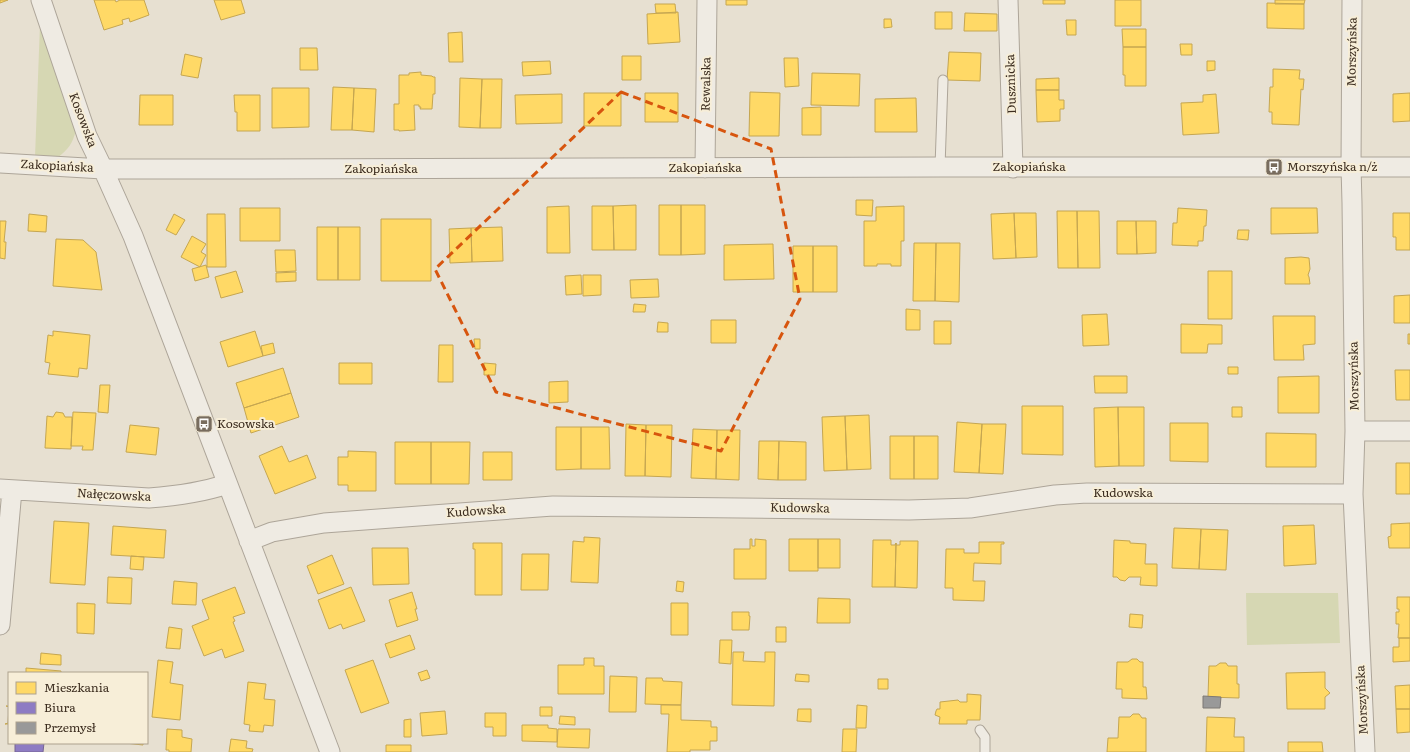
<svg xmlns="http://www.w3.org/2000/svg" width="1410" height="752" font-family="Literata,serif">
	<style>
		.green { fill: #d6d7b3 }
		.homes { fill: #ffd966; stroke: #c5a651 }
		.offices { fill: #8e7cc3; stroke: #766592 }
		.industry { fill: #999; stroke: #7d7975 }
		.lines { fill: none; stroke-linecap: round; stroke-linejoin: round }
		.service-casing { stroke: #ada599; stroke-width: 11 }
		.minor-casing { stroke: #ada599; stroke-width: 21 }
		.service { stroke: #efebe3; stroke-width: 9 }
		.minor { stroke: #efebe3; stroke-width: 19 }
		.marked { fill: none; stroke: #d7550e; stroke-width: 3; stroke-dasharray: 8 5; stroke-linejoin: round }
		.labels { text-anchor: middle; stroke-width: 4; stroke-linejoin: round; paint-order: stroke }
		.street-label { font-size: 12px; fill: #3d2e20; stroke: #f7eed8 }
		.poi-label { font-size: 12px; fill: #3d2e20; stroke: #f7eed8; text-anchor: start }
	</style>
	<rect width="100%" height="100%" fill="#e7e0d1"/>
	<!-- green -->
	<path class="green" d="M40 24 76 130C73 143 68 150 57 158L35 157Z
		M1246 593H1338L1340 643 1247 645Z"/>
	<!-- homes -->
	<path class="homes" d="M0 0H8L0 3Z
		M94 0H115L116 2 120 0H144L149 15 130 22 129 18 122 20 123 24 104 30Z
		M214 0H241L245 13 221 20Z
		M726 0H747V5H726Z
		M1043 0H1065V4H1043Z
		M1115 0H1141V26H1115Z
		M1275 0H1305L1304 4H1275Z
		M1267 3 1304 4V29L1267 28Z
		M655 4H675L676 13H656Z
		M678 12 680 42 648 44 647 14Z
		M935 12H952V29H935Z
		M965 13 997 14V31H964Z
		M884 19H891L892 27 884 28Z
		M1066 20H1076V35H1067Z
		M1122 29H1146V47H1123Z
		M462 32 463 62H449L448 33Z
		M1180 44H1192V55H1181Z
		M1123 47H1146V86H1125V75H1123Z
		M300 48H317L318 70H300Z
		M949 52 981 53 980 81 947 80Z
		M185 54 202 58 198 78 181 75Z
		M622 56H641V80H622Z
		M784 58H798L799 86 785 87Z
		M550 61 551 74 523 76 522 62Z
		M1207 61H1215V70L1207 71Z
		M1273 69 1300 70 1299 79H1304L1303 90 1301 89 1299 125 1272 124V112H1269L1270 87H1273Z
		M421 72V75L432 76 433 77H435V94H433L432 109H420L421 107H419V105H414L415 130 399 131V130H394V104H399V75H409V73Z
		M812 73 860 74 859 106 811 105Z
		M460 78 482 79 480 128 459 127Z
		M1059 78V90H1036V79Z
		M482 79H502L501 128H480Z
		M333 87 354 88 352 130H331Z
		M272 88H309V127L272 128Z
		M354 88 376 89 374 132 352 130Z
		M1036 90H1059V100H1064V109H1060V121L1037 122Z
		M750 92 780 93 779 136H749Z
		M584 93H621V126H584Z
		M645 93H678V122H645Z
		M1410 93V121L1393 122V94Z
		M562 94V123L516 124 515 95Z
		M1216 94 1219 133 1183 135 1181 103 1203 102V95Z
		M140 95H173V125H139Z
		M234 95H260V131H237V112H235Z
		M916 98 917 132H875V99Z
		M821 107V135H802V108Z
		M856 200H873L872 216 856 215Z
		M636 205V250H614L613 206Z
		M659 205H681V255H659Z
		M681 205H705V254L681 255Z
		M569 206 570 253H547V207Z
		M592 206H613L614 250H592Z
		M904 206V241H901V266H891V264H877V266H864V221H876V207Z
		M240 208H280V241H240Z
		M1178 208 1207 210 1206 226H1204L1203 241H1198V246L1172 245 1173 223H1177Z
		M1271 208H1317L1318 233 1271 234Z
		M1057 211H1077L1078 268H1058Z
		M1077 211H1099L1100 268H1078Z
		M1014 213 1016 258 993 259 991 214Z
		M1014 213H1036L1037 257 1016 258Z
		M1393 213H1410V250H1396V237H1393Z
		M29 214 47 216 46 232 28 231Z
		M174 214 185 220 176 235 166 230Z
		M207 214H225L226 267H207Z
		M381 219H431V281H381Z
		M0 221H6L4 242H6L5 259 0 258Z
		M1117 221H1136L1137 254H1117Z
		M1136 221H1156V253L1137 254Z
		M317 227H338V280H317Z
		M338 227H360V280H338Z
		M502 227 503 261 472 262 471 228Z
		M471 228 472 262 450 263 449 229Z
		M1238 230H1249L1248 240 1237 239Z
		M192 236 206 244 201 252 206 255 200 267 181 257Z
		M56 239 83 240 96 252 102 290 53 286Z
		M914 243H936L935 301H913Z
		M936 243H960L959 302 935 301Z
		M773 244 774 279 724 280V245Z
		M793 246H813V292H793Z
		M813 246H837V292H813Z
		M275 250H295L296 271 276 272Z
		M1301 257 1309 258 1310 269 1308 275 1309 277 1310 284H1285V258Z
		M206 265 209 277 195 281 192 269Z
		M236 271 243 292 221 298 215 277Z
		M1208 271H1232V319H1208Z
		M296 272V281L276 282V273Z
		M581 275 582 294 566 295 565 276Z
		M583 275H601V295L583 296Z
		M658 279 659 297 631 298 630 280Z
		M1410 295V323H1394V296Z
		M634 304 646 305 645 312H633Z
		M906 309 920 310V330H906Z
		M1107 314 1109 345 1083 346 1082 315Z
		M1273 316H1315V344L1303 345 1304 360H1274Z
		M711 320H736V343H711Z
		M934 321H951V344H934Z
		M658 322 668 323V332H657Z
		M1181 324 1222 325V344H1208L1207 353H1181Z
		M53 331 90 335 87 369 79 368 78 377 48 374 50 363 45 362 48 335 53 336Z
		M255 331 263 356 228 367 220 342Z
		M1408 334H1410V344H1408Z
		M474 339H480V349H475Z
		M273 343 275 353 263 356 261 346Z
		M439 345H453V382H438Z
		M339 363H372V384H339Z
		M484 363 496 364 495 375H484Z
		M1228 367H1238V374H1228Z
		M283 368 291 393 244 408 236 383Z
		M1395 370H1410V400H1396Z
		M1094 376H1127V393H1095Z
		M1319 376V413H1278V377Z
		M568 381V402L549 403V382Z
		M100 385H110L108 413 98 412Z
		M291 393 299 417 251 433 244 408Z
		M1022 406H1063V455L1022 454Z
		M1118 407 1119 466 1095 467 1094 408Z
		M1118 407H1144V466H1119Z
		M1232 407H1242V417H1232Z
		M56 412 63 413 65 417H72L71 449 45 448 47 416 53 417Z
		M73 412 96 413 93 450H82L83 446H71Z
		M869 415 871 469 847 470 845 416Z
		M845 416 847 470 824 471 822 417Z
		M957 422 982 424 979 473 954 472Z
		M1170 423H1208V462L1170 461Z
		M626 424 646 425 645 476H625Z
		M982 424H1006L1003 474 979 473Z
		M130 425 159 428 156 455 126 452Z
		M646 425H672L671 477 645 476Z
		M556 427H581V469L556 470Z
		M581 427H609L610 469H581Z
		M693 429 717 430 716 479 691 478Z
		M717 430H740L739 480 716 479Z
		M1266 433 1316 434V467H1266Z
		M890 436H914V479H890Z
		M914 436H938V479H914Z
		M759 441H779L778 480 758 479Z
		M779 441 806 442V480H778Z
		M395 442H431V484H395Z
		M431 442H470L469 484H431Z
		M282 446 289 462 307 455 316 478 275 494 259 456Z
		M348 451 376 452V491H348V485H338V457H348Z
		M483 452H512V480H483Z
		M1396 463H1410V494H1396Z
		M54 521 89 523 85 585 50 583Z
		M1410 523V548H1389L1388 537 1391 536V524Z
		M1314 525 1316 564 1284 566 1283 526Z
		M113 526 166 530 164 558 111 555Z
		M1174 528 1201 529 1199 569 1172 568Z
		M1201 529 1228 530 1226 570 1199 569Z
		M584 537 600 538 598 583 571 582 573 541 584 542Z
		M750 539H752V546H755V539L766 540V579H734V549H750Z
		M789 539H818V571H789Z
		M818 539H840V568H818Z
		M873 540H891V545H895L896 543 895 587H872Z
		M1114 540 1130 541V543L1146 544 1145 564H1157V586L1140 585 1141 577H1129L1125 581 1120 580 1117 577H1113Z
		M900 541H918L917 588H915L895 587 896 543V545H900Z
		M979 542H1004V544H1001V564L974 563 973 581H985L984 601 953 600V588H945L946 549H964V553H979Z
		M473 543H502V595H475V549H473Z
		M372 548H408L409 584 373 585Z
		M522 554H549L548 590H521Z
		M332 555 344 584 318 594 307 566Z
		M131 556 144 557 143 570 130 569Z
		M108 577 132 578 131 604 107 603Z
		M174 581 197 583 196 605 172 604Z
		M677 581 684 582 683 592 676 591Z
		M235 587 245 613 233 617 235 621 233 622 244 651 225 658 222 649 204 656 192 626 209 619 202 600Z
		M351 587 365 621 343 629 341 624 329 629 318 600Z
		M412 592 417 609H415L418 620 397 627 389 600Z
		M1397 597H1410V638H1398L1399 624H1396V612H1399V609H1397Z
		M818 598 850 599V623H817Z
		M77 603 95 604 94 634 77 633Z
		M671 603H688V635H671Z
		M732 612H749V616H750L749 630H732Z
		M1130 614 1143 615 1142 628 1129 627Z
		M169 627 182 629 180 649 166 648Z
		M776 627H786V642H776Z
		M410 635 415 649 390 658 385 644Z
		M1399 638H1410V661L1393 662V647H1399Z
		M720 640H732L731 664 719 663Z
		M733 652H744L743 661 765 662V652H775L774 706 732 705Z
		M41 653 61 655V665L40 664Z
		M584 658H594V666H604V694H558V665H584Z
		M1132 659H1137L1140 662H1143V687H1146L1147 699 1122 698V689H1116L1117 662H1128Z
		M158 660 173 662 170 683 183 685 180 720 152 717Z
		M373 660 389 703 361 713 345 670Z
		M1220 663H1226L1228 666H1237V684H1239V698L1208 697 1209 666H1216Z
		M26 668 61 671V673H26Z
		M427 670 430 678 421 681 418 673Z
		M1325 672V688L1330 693 1325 697V709H1287L1286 673Z
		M796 674 809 675V682L795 681Z
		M610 676 637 677 636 712H609Z
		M646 678H662L663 681 682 682 681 705 645 704Z
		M878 679H888V689H878Z
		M248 682 266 684 264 699 275 700 273 726 264 725 263 732 249 731 250 725 244 724Z
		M1410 685V709H1396L1395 686Z
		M967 694 981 695 980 720H967V724H939L940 717 935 715 936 711 937 709H940V702L958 700 960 702H967Z
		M661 705H681V720L711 721V727H717V741H710V750H690V752H667L669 714H661Z
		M857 705 867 706 866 728H856Z
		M6 706H9V724H5L8 723 9 707Z
		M540 707H552V716H540Z
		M798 709H811V722L797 721Z
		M1396 709H1410V732L1397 733Z
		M445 711 447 734 422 736 420 713Z
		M485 713H506V736H493V727H485Z
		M1133 714H1139L1142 718H1146V752H1107L1108 738H1118L1119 717H1130Z
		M560 716 575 717V725L559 724Z
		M1207 717 1235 718 1234 737H1244V752H1206Z
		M411 719V737H404V720Z
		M522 725H548V728L557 729V742L522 741Z
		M167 729 182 730V737L192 739 191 752H169V750H166Z
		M558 729H590L589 748 557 747Z
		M843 729H857L856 752H842Z
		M231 739 247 741 246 748 253 749 252 752H229Z
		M1288 742H1322L1323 752H1288Z
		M125 743H143V745Z
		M386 745H411V752H386Z"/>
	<!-- offices -->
	<path class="offices" d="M15 743H44L43 752H15Z"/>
	<!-- industry -->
	<path class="industry" d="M1203 696 1221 697 1220 708H1203Z"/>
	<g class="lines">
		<defs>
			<path id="service" d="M940 167 943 80
				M980 730 985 737V752"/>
			<path id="minor" d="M41 0 87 136 103 169 133 236 330 752
				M1008 0 1013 168
				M1352 0 1351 167 1352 203 1355 431 1353 494 1365 752
				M0 163 103 169H234L940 167H1410
				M705 168 707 0
				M1355 431H1410
				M0 489 149 498C176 496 201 493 227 484
				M249 541 272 532 324 523 553 506 909 510 970 508 1055 495 1087 493 1353 494
				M0 625 12 490"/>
		</defs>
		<!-- service casing -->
		<use href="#service" class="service-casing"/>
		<!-- minor casing -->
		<use href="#minor" class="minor-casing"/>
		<!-- service -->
		<use href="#service" class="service"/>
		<!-- minor -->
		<use href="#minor" class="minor"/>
	</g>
	<!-- marked area -->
	<path class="marked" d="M621 92 771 149 800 299 721 451 496 392 435 269Z"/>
	<!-- icons -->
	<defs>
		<symbol id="bus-square" viewBox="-11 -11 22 22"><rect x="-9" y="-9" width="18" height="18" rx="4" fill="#786c5e" stroke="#f7eed8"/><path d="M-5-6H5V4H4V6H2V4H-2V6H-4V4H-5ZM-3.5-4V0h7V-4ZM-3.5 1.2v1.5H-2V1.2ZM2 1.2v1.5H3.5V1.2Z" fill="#fff"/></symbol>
	</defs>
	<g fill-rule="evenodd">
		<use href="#bus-square" x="1264" y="157" width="20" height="20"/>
		<use href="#bus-square" x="194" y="414" width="20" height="20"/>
	</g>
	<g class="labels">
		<!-- street labels -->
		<g class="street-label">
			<text transform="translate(1352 52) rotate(-89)" y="4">Morszyńska</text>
			<text transform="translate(706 84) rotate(-89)" y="4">Rewalska</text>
			<text transform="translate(1011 84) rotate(-92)" y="4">Dusznicka</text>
			<text transform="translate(83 120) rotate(69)" y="4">Kosowska</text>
			<text transform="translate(57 166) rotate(3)" y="4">Zakopiańska</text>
			<text x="1029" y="171">Zakopiańska</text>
			<text x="705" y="172">Zakopiańska</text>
			<text x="381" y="173">Zakopiańska</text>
			<text transform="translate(1354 376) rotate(-91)" y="4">Morszyńska</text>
			<text x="1123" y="497">Kudowska</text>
			<text transform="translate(114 495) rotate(3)" y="4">Nałęczowska</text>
			<text transform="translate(800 508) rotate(1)" y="4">Kudowska</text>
			<text transform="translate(476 511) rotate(-4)" y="4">Kudowska</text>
			<text transform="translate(1362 700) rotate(-93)" y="4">Morszyńska</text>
		</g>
		<!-- poi labels -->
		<g class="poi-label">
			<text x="1287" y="171">Morszyńska n/ż</text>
			<text x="217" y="428">Kosowska</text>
		</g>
	</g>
	<!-- legend -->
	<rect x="8" y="672" width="140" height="72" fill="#f7eed8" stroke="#ada18e"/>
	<rect x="16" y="682" width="20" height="12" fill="#ffd966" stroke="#ada18e"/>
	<text x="44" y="692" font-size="12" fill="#3d2e20">Mieszkania</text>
	<rect x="16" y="702" width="20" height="12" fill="#8e7cc3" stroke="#ada18e"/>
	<text x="44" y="712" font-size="12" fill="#3d2e20">Biura</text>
	<rect x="16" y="722" width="20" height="12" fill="#999999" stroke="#ada18e"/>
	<text x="44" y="732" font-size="12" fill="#3d2e20">Przemysł</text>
</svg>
